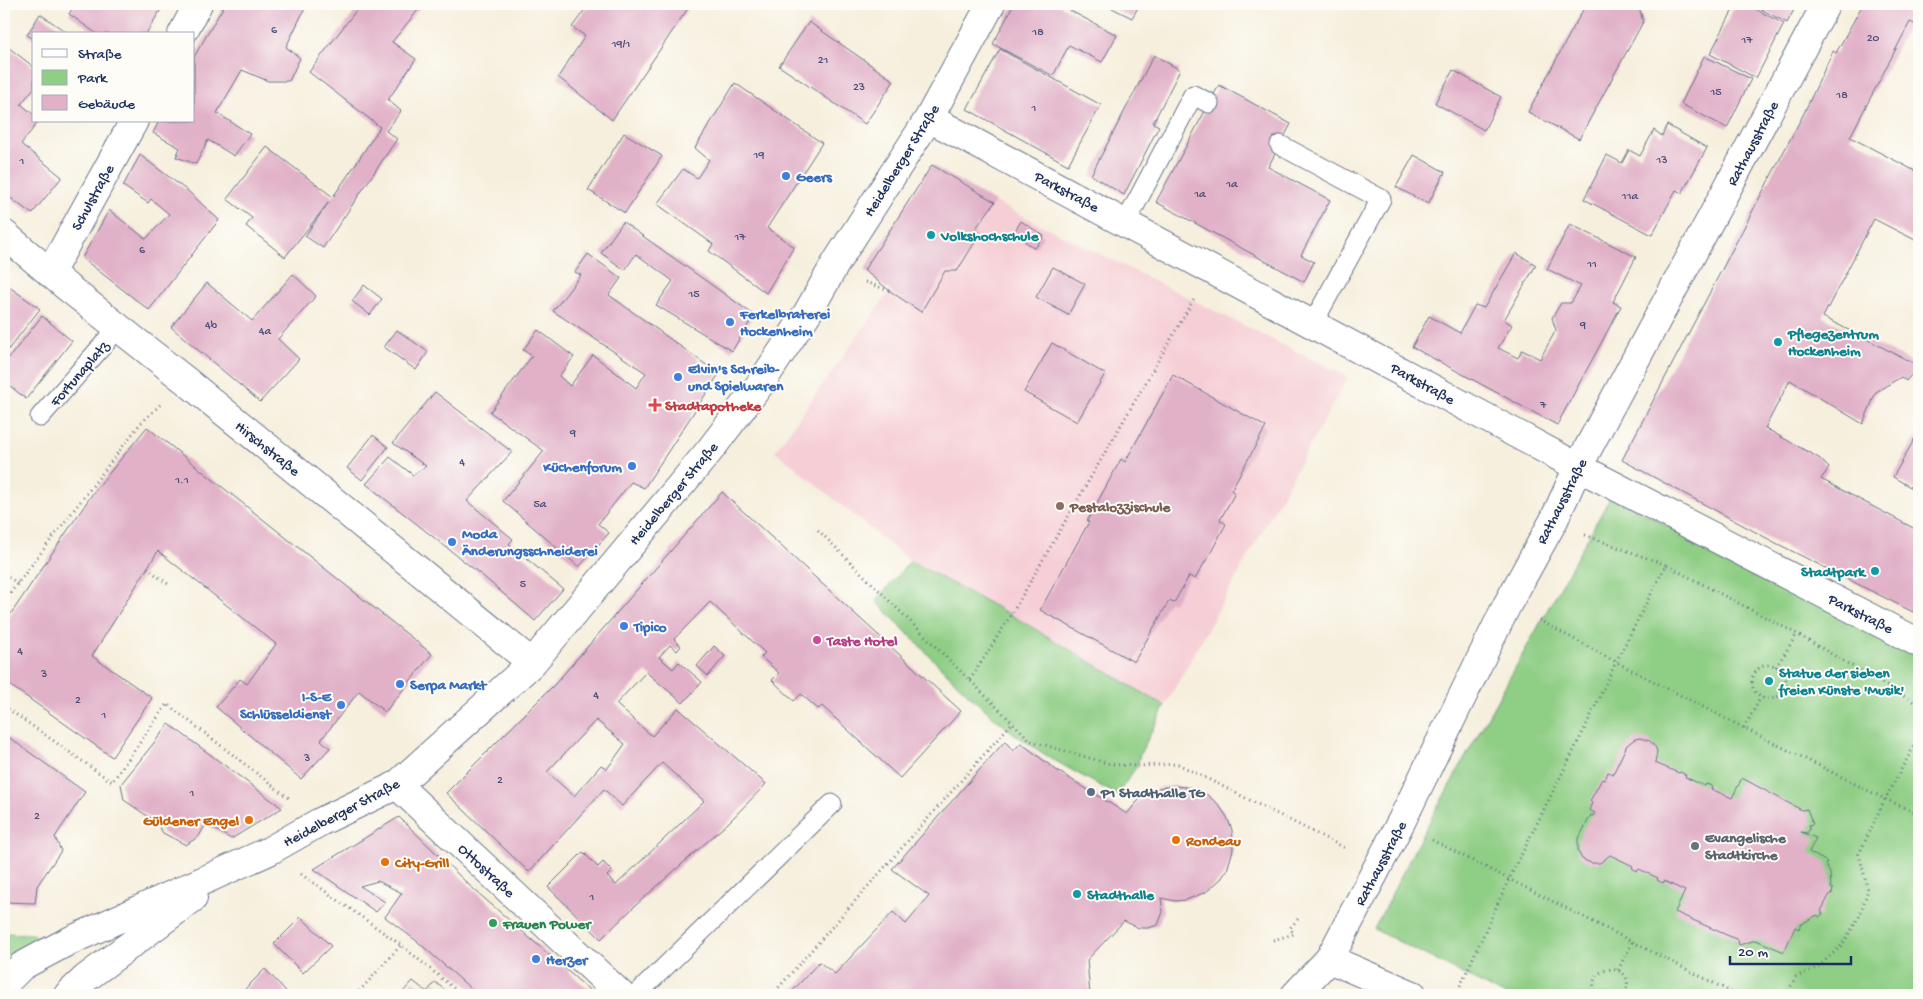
<svg xmlns="http://www.w3.org/2000/svg" width="1923" height="999" font-family="'Gochi Hand',sans-serif">
	<style>
		.built { fill: #f6cfd6 }
		.green { fill: #8fce85; stroke: #557e72 }
		.building { fill: #e1b1c8; fill-rule: evenodd }
		.lines { fill: none; stroke-linecap: round; stroke-linejoin: round }
		.service-casing { stroke: #68728a; stroke-width: 21 }
		.minor-casing { stroke: #68728a; stroke-width: 30 }
		.path { stroke: #68728a; stroke-width: 3; stroke-dasharray: 1 4; stroke-linecap: butt }
		.service { stroke: #fff; stroke-width: 19 }
		.minor { stroke: #fff; stroke-width: 28 }
		.shop-dot { fill: #3f7fe0; stroke: #fdfcf7; stroke-width: 2 }
		.culture-dot { fill: #0f9aa8; stroke: #fdfcf7; stroke-width: 2 }
		.health-dot { fill: #e0444e; stroke: #fdfcf7; stroke-width: 2 }
		.education-dot { fill: #8d6e63; stroke: #fdfcf7; stroke-width: 2 }
		.hotel-dot { fill: #d1479c; stroke: #fdfcf7; stroke-width: 2 }
		.service-dot { fill: #5c6f8a; stroke: #fdfcf7; stroke-width: 2 }
		.food-dot { fill: #e8710a; stroke: #fdfcf7; stroke-width: 2 }
		.worship-dot { fill: #6b7280; stroke: #fdfcf7; stroke-width: 2 }
		.leisure-dot { fill: #2e9e5b; stroke: #fdfcf7; stroke-width: 2 }
		.labels { text-anchor: middle; stroke-width: 4; stroke-linejoin: round; paint-order: stroke }
		.number-label { font-size: 12px; fill: #4c5078 }
		.street-label { font-size: 15px; fill: #1b2f5e; stroke: #fdfcf7 }
		.shop-label { font-size: 15px; font-weight: bold; fill: #366cbe; stroke: #fdfcf7; text-anchor: start }
		.culture-label { font-size: 15px; font-weight: bold; fill: #0d838f; stroke: #fdfcf7; text-anchor: start }
		.health-label { font-size: 15px; font-weight: bold; fill: #be3a42; stroke: #fdfcf7; text-anchor: start }
		.education-label { font-size: 15px; font-weight: bold; fill: #785e54; stroke: #fdfcf7; text-anchor: start }
		.hotel-label { font-size: 15px; font-weight: bold; fill: #b23c85; stroke: #fdfcf7; text-anchor: start }
		.service-label { font-size: 15px; font-weight: bold; fill: #4e5e75; stroke: #fdfcf7; text-anchor: start }
		.food-label { font-size: 15px; font-weight: bold; fill: #c56008; stroke: #fdfcf7; text-anchor: start }
		.worship-label { font-size: 15px; font-weight: bold; fill: #5b616d; stroke: #fdfcf7; text-anchor: start }
		.leisure-label { font-size: 15px; font-weight: bold; fill: #27864d; stroke: #fdfcf7; text-anchor: start }
	</style>
	<rect width="100%" height="100%" fill="#fdfcf7"/>
	<filter id="ink" filterUnits="userSpaceOnUse"><feTurbulence type="fractalNoise" baseFrequency=".02" numOctaves="2"/><feDisplacementMap in="SourceGraphic" scale="10" xChannelSelector="R" yChannelSelector="G"/><feConvolveMatrix kernelMatrix="1 2 1 2 8 2 1 2 1" color-interpolation-filters="sRGB"/></filter>
	<filter id="wash" filterUnits="userSpaceOnUse"><feTurbulence type="fractalNoise" baseFrequency=".0096" numOctaves="4" result="noise"/><feDisplacementMap in="SourceGraphic" scale="20" xChannelSelector="R" yChannelSelector="G"/><feGaussianBlur stdDeviation="1.12" result="paint"/><feColorMatrix in="noise" values="0 0 0 0 0 0 0 0 0 0 0 0 0 0 0 0 0 1.4 0 .05"/><feComposite in="paint" operator="in"/></filter>
	<g filter="url(#wash)">
		<rect width="100%" height="100%" fill="#f6efdd"/>
		<!-- built -->
		<path class="built" d="M995 202 1348 377 1165 706 1011 615 910 561 775 451 890 291 922 312 945 271H957L977 240 974 231Z"/>
		<!-- green -->
		<path class="green" d="M1611 496 1919 656V995H1504L1374 929 1422 835Z
			M910 561 1011 615 1165 706 1140 754 1137 766 1117 795C1083 776 1047 758 1016 735 965 696 921 646 876 601Z
			M4 933 32 934 41 939 37 948C26 952 16 957 4 954Z"/>
		<g id="blocks">
			<!-- building -->
			<path class="building" d="M75 4H164L146 34H97L69 14Z
				M225 4H307L286 47 300 58 289 81H268L242 70 217 113 250 134 234 156 208 140 196 164 176 157 180 148 153 133 159 121H194V57Z
				M361 4H423L392 42 416 59 388 100 401 111 386 131 397 139 323 248 305 236 329 202 285 257 246 226 252 218 227 199 267 147 333 197 357 162 380 127 309 72Z
				M589 4H691L612 120 558 77 585 36 572 27Z
				M1014 4H1057L1117 35 1102 62 1069 45 1053 76 993 44Z
				M1104 4H1140L1132 18Z
				M1586 4H1640L1639 6 1643 22 1579 139 1528 112Z
				M1736 4H1746L1784 24 1756 78 1710 54Z
				M1751 4H1797L1787 23Z
				M1863 4H1919V26L1910 22 1850 137 1919 173V242L1874 219 1823 317 1919 366 1906 381 1901 377 1876 392 1863 424 1790 380 1765 428 1819 458 1829 468 1821 479 1919 531V600L1913 612 1774 542 1622 460 1804 113 1833 51 1836 53Z
				M40 14 69 34H34V39L27 35Z
				M809 22 894 81 865 124 779 66Z
				M4 44 34 67V88L21 104 34 115V121H39L21 144 62 177 32 214 4 193V70L8 65 4 62Z
				M1000 49 1101 105 1068 165 967 109Z
				M1154 55 1180 70 1153 123 1159 126 1124 195 1091 175Z
				M1704 56 1751 79 1727 128 1681 104Z
				M1453 70 1501 97 1484 130 1435 103Z
				M735 83 822 143 767 228 794 247 766 293 709 251 713 244 657 204 683 169 697 178 709 160 695 148Z
				M1219 85 1291 124 1268 167 1330 200 1301 255 1314 262 1304 282 1156 202Z
				M1667 125 1707 148 1682 193 1676 190 1652 235 1584 199 1607 155 1622 163 1629 150 1640 156 1654 130 1662 136Z
				M624 133 662 156 625 213 588 190Z
				M140 155 189 192 219 220 149 310 82 258 109 210 146 239 169 214 151 199 148 203 123 186Z
				M1414 155 1445 172 1428 204 1396 187Z
				M932 165 995 202 974 231 977 239 957 271H945L921 312 890 291 864 270Z
				M1021 221 1044 236 1035 248 1013 234Z
				M623 222 754 315 732 351 656 305 673 281 636 254 625 270 601 253Z
				M1570 224 1636 257 1613 302 1621 306 1557 425 1412 347 1429 316 1460 333 1475 305 1484 308 1516 253 1536 265 1504 320 1512 325 1498 348 1518 358 1522 350 1540 359 1556 330 1552 318 1561 303H1571L1581 286 1547 269Z
				M588 254 621 278 609 295 719 374 644 488 631 482 598 524 609 533 579 567 503 501 544 451 490 412 532 356 523 350 538 330 574 357 559 376 570 386 593 355 636 388 646 373 553 311 581 275 575 272Z
				M1053 267 1085 284 1068 315 1036 297Z
				M293 274 316 296 278 339 299 359 260 402 171 327 207 283 252 321Z
				M4 283 40 309 4 355Z
				M364 285 382 299 370 315 352 301Z
				M42 316 72 341 26 399 4 381V364Z
				M397 330 428 352 416 370 384 347Z
				M1052 343 1105 374 1077 422 1024 392Z
				M1173 375 1266 427 1231 490 1235 493 1220 520 1226 524 1211 552 1195 579 1189 576 1174 603 1169 601 1134 662 1040 610 1089 522 1087 521 1121 459 1125 462Z
				M435 392 512 452 467 501 513 539 509 544 563 589 535 621 484 577 366 484 390 457 413 475 426 466 393 443Z
				M147 427 432 654 385 712 359 691 321 740 330 748 301 779 216 707 240 679 247 684 276 644 158 551 92 656 152 698 112 757 4 681V624L93 493Z
				M1919 431V492L1893 477Z
				M373 435 388 447 362 480 347 468Z
				M722 492 961 711 900 778 822 706 818 709 801 694 794 701 772 680 779 673 761 657 765 653 710 602 674 639 681 646 677 651 670 645 659 657 673 669 679 662 702 682 683 703 646 672 616 704 652 736 678 708 766 784 728 823 636 905 601 939 548 887 583 852 598 867 603 862 612 871 607 876 616 885 704 801 662 763 622 806 604 789 529 872 446 793 555 684ZM596 720 625 744 607 769 601 765 574 796 547 772Z
				M714 646 725 656 708 676 697 666Z
				M169 724 282 808 231 839 206 824 199 836 186 845 163 833 156 822 124 800 121 784Z
				M4 734 85 792 55 837 61 851 37 886 35 903 4 902Z
				M1640 738 1650 741 1656 748 1657 752 1655 763 1679 773 1680 772 1686 775 1685 777 1705 786 1706 784 1712 786 1711 789 1732 798 1742 778 1794 806 1802 810 1807 809 1813 824 1809 825 1810 829 1807 833 1801 832 1816 838 1809 852 1827 862 1825 864 1830 873 1831 888 1833 889 1832 894H1830L1821 911 1823 914 1819 917 1817 915 1800 925 1799 929 1795 927 1784 952 1756 940 1739 945 1738 940 1675 912 1685 891 1664 881 1663 883 1657 880 1658 878 1639 869 1637 871 1632 868 1633 866 1610 855 1600 863H1591L1582 859 1578 851V840L1591 815 1593 816 1595 813 1589 810 1592 803 1590 801 1602 779 1605 780 1608 772 1613 774 1627 745 1635 739Z
				M1005 741 1013 751 1021 743 1056 770 1127 814 1136 803 1146 794 1159 788 1174 786 1185 787 1206 794 1218 804 1227 817 1232 830 1233 850 1227 870 1221 879 1206 892 1186 900 1175 901 1161 898 1163 912 1158 925 1148 928H1139L1124 921 1087 960 1090 995H789L819 962 835 974 893 912 906 924 929 896 892 869Z
				M399 817 469 885 595 995H478L418 942 385 917 402 893 378 881 360 886 385 902 376 912 314 869Z
				M301 917 331 946 303 973 274 944Z
				M265 969 286 991 282 995H239Z
				M413 981 427 992 435 982 451 995H400Z"/>
		</g>
	</g>
	<g filter="url(#ink)">
		<use href="#blocks" fill-opacity="0" stroke="#68728a" stroke-width="1"/>
		<g class="lines">
			<defs>
				<path id="service" d="M1280 145 1381 199 1313 323
					M1126 222 1193 95 1209 103
					M40 417 118 328
					M636 995 832 804"/>
				<path id="minor" d="M182 34 198 4
					M929 118 1578 467 1919 643
					M4 234 67 287 185 380 532 663
					M50 273 134 121
					M397 785 621 995
					M1329 959 1413 995
					M4 984 22 966 65 943 269 851 320 822 397 785 532 663 710 450 761 383 808 312 837 261 929 118 991 4
					M68 995 86 978 193 898
					M1295 995 1329 959 1338 943 1402 820 1507 605 1554 520 1578 467 1826 4"/>
			</defs>
			<!-- service casing -->
			<use href="#service" class="service-casing"/>
			<!-- minor casing -->
			<use href="#minor" class="minor-casing"/>
			<!-- path -->
			<path class="path" d="M865 282 890 291
				M818 530 1031 741 1110 764 1137 766 1178 764 1347 849
				M1585 535 1666 565
				M147 568 168 584
				M4 575 18 583
				M4 601 140 424 161 404
				M1539 620 1616 662 1744 728 1885 799 1919 814
				M1752 682a17 17 0 1 1 34 0a17 17 0 1 1-34 0Z
				M1776 667 1797 634
				M970 680 1011 615 1194 299
				M4 706 112 782 167 704 290 799
				M1744 728 1761 697
				M1432 840 1737 995
				M301 874 401 945 462 995
				M1273 940 1294 934 1290 928 1298 919
				M1618 970 1633 941
				M356 995 401 945
				M772 995 1013 722
				M1456 995 1509 879 1585 728 1616 662 1666 565 1797 634 1919 705
				M1597 995C1579 964 1640 958 1625 995
				M1786 995 1796 977 1818 967 1842 945 1859 917 1868 890 1859 854 1885 799 1919 737"/>
			<!-- service -->
			<use href="#service" class="service"/>
			<!-- minor -->
			<use href="#minor" class="minor"/>
		</g>
	</g>
	<!-- markers -->
	<g class="shop-dot">
		<circle cx="786" cy="176" r="5"/>
		<circle cx="730" cy="322" r="5"/>
		<circle cx="678" cy="377" r="5"/>
		<circle cx="632" cy="466" r="5"/>
		<circle cx="452" cy="542" r="5"/>
		<circle cx="624" cy="626" r="5"/>
		<circle cx="400" cy="684" r="5"/>
		<circle cx="341" cy="705" r="5"/>
		<circle cx="536" cy="959" r="5"/>
	</g>
	<g class="culture-dot">
		<circle cx="931" cy="235" r="5"/>
		<circle cx="1778" cy="342" r="5"/>
		<circle cx="1875" cy="571" r="5"/>
		<circle cx="1769" cy="681" r="5"/>
		<circle cx="1077" cy="894" r="5"/>
	</g>
	<path class="health-dot" d="M652.5 397.5h5v5h5v5h-5v5h-5v-5h-5v-5h5z"/>
	<circle class="education-dot" cx="1060" cy="506" r="5"/>
	<circle class="hotel-dot" cx="817" cy="640" r="5"/>
	<circle class="service-dot" cx="1091" cy="792" r="5"/>
	<g class="food-dot">
		<circle cx="249" cy="820" r="5"/>
		<circle cx="1176" cy="840" r="5"/>
		<circle cx="385" cy="862" r="5"/>
	</g>
	<circle class="worship-dot" cx="1695" cy="846" r="5"/>
	<circle class="leisure-dot" cx="493" cy="923" r="5"/>
	<g class="labels">
		<!-- number labels -->
		<g class="number-label">
			<text x="274" y="33">6</text>
			<text x="1038" y="35">18</text>
			<text x="1873" y="41">20</text>
			<text x="1747" y="43">17</text>
			<text x="621" y="47">19/1</text>
			<text x="823" y="63">21</text>
			<text x="859" y="90">23</text>
			<text x="1716" y="95">15</text>
			<text x="1842" y="98">18</text>
			<text x="1034" y="111">1</text>
			<text x="759" y="158">19</text>
			<text x="1662" y="163">13</text>
			<text x="22" y="164">1</text>
			<text x="1232" y="187">1a</text>
			<text x="1200" y="197">1a</text>
			<text x="1630" y="199">11a</text>
			<text x="740" y="240">17</text>
			<text x="142" y="253">6</text>
			<text x="1592" y="267">11</text>
			<text x="694" y="297">15</text>
			<text x="211" y="328">4b</text>
			<text x="1583" y="328">9</text>
			<text x="265" y="334">4a</text>
			<text x="1543" y="408">7</text>
			<text x="573" y="436">9</text>
			<text x="462" y="465">4</text>
			<text x="182" y="483">1.1</text>
			<text x="540" y="507">5a</text>
			<text x="523" y="587">5</text>
			<text x="20" y="654">4</text>
			<text x="44" y="677">3</text>
			<text x="596" y="698">4</text>
			<text x="78" y="703">2</text>
			<text x="104" y="718">1</text>
			<text x="307" y="761">3</text>
			<text x="500" y="783">2</text>
			<text x="192" y="796">1</text>
			<text x="37" y="819">2</text>
			<text x="592" y="900">1</text>
		</g>
		<!-- street labels -->
		<g class="street-label">
			<text transform="translate(1752 143) rotate(-62)" y="5">Rathausstraße</text>
			<text transform="translate(901 160) rotate(-58)" y="5">Heidelberger Straße</text>
			<text transform="translate(1067 191) rotate(28)" y="5">Parkstraße</text>
			<text transform="translate(92 197) rotate(-61)" y="5">Schulstraße</text>
			<text transform="translate(79 373) rotate(-49)" y="5">Fortunaplatz</text>
			<text transform="translate(1423 383) rotate(29)" y="5">Parkstraße</text>
			<text transform="translate(268 448) rotate(39)" y="5">Hirschstraße</text>
			<text transform="translate(673 493) rotate(-50)" y="5">Heidelberger Straße</text>
			<text transform="translate(1561 501) rotate(-63)" y="5">Rathausstraße</text>
			<text transform="translate(1861 613) rotate(27)" y="5">Parkstraße</text>
			<text transform="translate(341 812) rotate(-28)" y="5">Heidelberger Straße</text>
			<text transform="translate(1380 863) rotate(-62)" y="5">Rathausstraße</text>
			<text transform="translate(487 870) rotate(43)" y="5">Ottostraße</text>
		</g>
		<!-- shop labels -->
		<g class="shop-label">
			<text x="796" y="181">Geers</text>
			<text x="740" y="318">Ferkelbraterei<tspan x="740" dy="17">Hockenheim</tspan></text>
			<text x="688" y="373">Elvin's Schreib-<tspan x="688" dy="17">und Spielwaren</tspan></text>
			<text x="622" y="471" text-anchor="end">Küchenforum</text>
			<text x="462" y="538">Moda<tspan x="462" dy="17">Änderungsschneiderei</tspan></text>
			<text x="634" y="631">Tipico</text>
			<text x="410" y="689">Serpa Markt</text>
			<text x="331" y="701" text-anchor="end">I-S-E<tspan x="331" dy="17">Schlüsseldienst</tspan></text>
			<text x="546" y="964">Herzer</text>
		</g>
		<!-- culture labels -->
		<g class="culture-label">
			<text x="941" y="240">Volkshochschule</text>
			<text x="1788" y="338">Pflegezentrum<tspan x="1788" dy="17">Hockenheim</tspan></text>
			<text x="1865" y="576" text-anchor="end">Stadtpark</text>
			<text x="1779" y="677">Statue der sieben<tspan x="1779" dy="17">freien Künste 'Musik'</tspan></text>
			<text x="1087" y="899">Stadthalle</text>
		</g>
		<!-- health labels -->
		<g class="health-label">
			<text x="665" y="410">Stadtapotheke</text>
		</g>
		<!-- education labels -->
		<g class="education-label">
			<text x="1070" y="511">Pestalozzischule</text>
		</g>
		<!-- hotel labels -->
		<g class="hotel-label">
			<text x="827" y="645">Taste Hotel</text>
		</g>
		<!-- service labels -->
		<g class="service-label">
			<text x="1101" y="797">P1 Stadthalle TG</text>
		</g>
		<!-- food labels -->
		<g class="food-label">
			<text x="239" y="825" text-anchor="end">Güldener Engel</text>
			<text x="1186" y="845">Rondeau</text>
			<text x="395" y="867">City-Grill</text>
		</g>
		<!-- worship labels -->
		<g class="worship-label">
			<text x="1705" y="842">Evangelische<tspan x="1705" dy="17">Stadtkirche</tspan></text>
		</g>
		<!-- leisure labels -->
		<g class="leisure-label">
			<text x="503" y="928">Frauen Power</text>
		</g>
	</g>
	<!-- margin -->
	<rect width="1923" height="999" fill="none" stroke="#fdfcf7" stroke-width="20"/>
	<!-- legend -->
	<rect x="32" y="32" width="162" height="90" fill="#fdfcf7" stroke="#a3aaba"/>
	<rect x="42" y="49" width="25" height="8" fill="#ffffff" stroke="#a3aaba"/>
	<text x="78" y="58" font-size="15" fill="#1b2f5e">Straße</text>
	<rect x="42" y="70" width="25" height="15" fill="#8fce85" stroke="#a3aaba"/>
	<text x="78" y="82" font-size="15" fill="#1b2f5e">Park</text>
	<rect x="42" y="95" width="25" height="15" fill="#e1b1c8" stroke="#a3aaba"/>
	<text x="78" y="108" font-size="15" fill="#1b2f5e">Gebäude</text>
	<!-- scale -->
	<path d="M1730 956v8h121v-8" fill="none" stroke="#1b2f5e" stroke-width="2.5"/>
	<text x="1738" y="956" font-size="15" fill="#1b2f5e" stroke="#fdfcf7" stroke-width="4" paint-order="stroke">20 m</text>
</svg>
